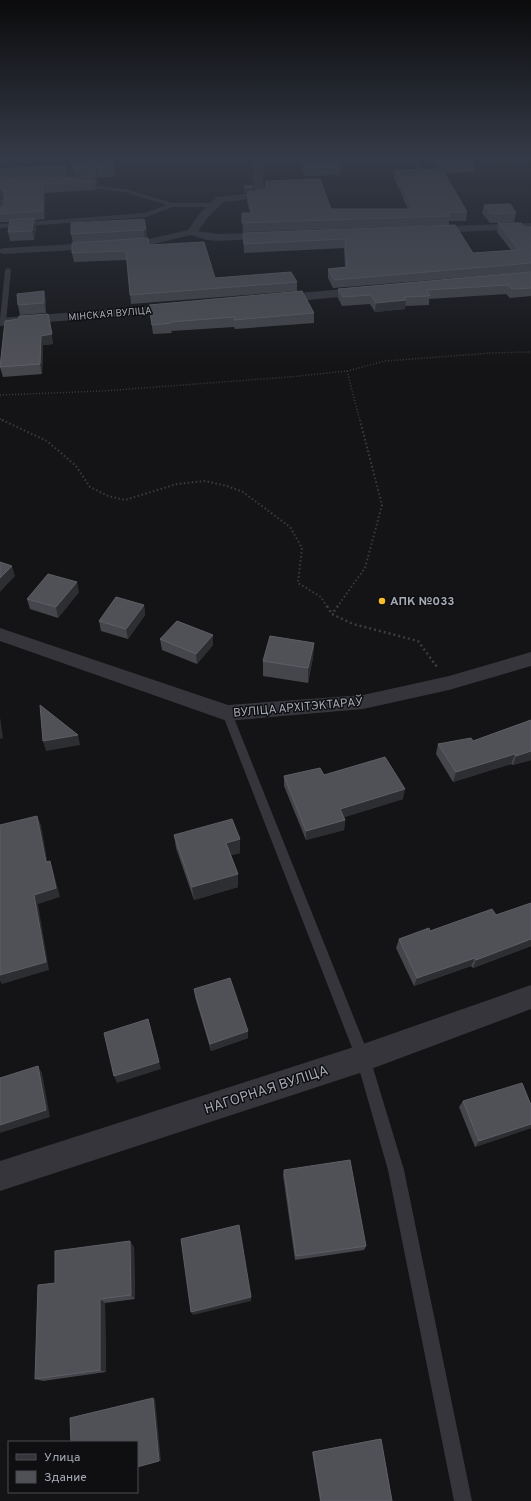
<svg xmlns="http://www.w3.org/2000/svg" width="531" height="1501" font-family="Overpass,sans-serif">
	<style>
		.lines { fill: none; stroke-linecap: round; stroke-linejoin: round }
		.path-far2 { stroke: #3b3c42; stroke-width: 1.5; stroke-dasharray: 1 2; stroke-linecap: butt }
		.path-far1 { stroke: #3b3c42; stroke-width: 2; stroke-dasharray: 1.5 2.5; stroke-linecap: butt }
		.path { stroke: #3b3c42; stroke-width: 2.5; stroke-dasharray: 2 3; stroke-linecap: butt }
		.lane { fill: #35353b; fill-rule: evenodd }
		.street { fill: #35353b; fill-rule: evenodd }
		.wall { fill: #45464b }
		.shaded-wall { fill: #2d2e31 }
		.building { fill: #505157; stroke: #5d5f66 }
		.poi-dot { fill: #f8be2a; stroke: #0f0f11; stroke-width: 1.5 }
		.labels { text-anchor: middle; stroke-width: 3; stroke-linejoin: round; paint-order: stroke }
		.far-street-label { font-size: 10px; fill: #a5aab7; stroke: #0f0f11 }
		.poi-label { font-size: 12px; font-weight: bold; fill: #a5aab7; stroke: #0f0f11; text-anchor: start }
		.street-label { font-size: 12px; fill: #a5aab7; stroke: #0f0f11 }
		.near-street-label { font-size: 14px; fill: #a5aab7; stroke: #0f0f11 }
	</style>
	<rect width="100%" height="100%" fill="#141416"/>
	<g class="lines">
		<!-- path-far2 -->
		<path class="path-far2" d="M347 371 360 421
			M0 395 103 391 289 377 347 371 385 361 491 353 531 352
			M0 419 5 421"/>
		<!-- path-far1 -->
		<path class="path-far1" d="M2 420 47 441 76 466 90 487 108 496 125 500 177 484 205 481 227 486 243 492 290 527 302 548 298 583 321 597 327 607
			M337 607 365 568 382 505 360 420"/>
		<!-- path -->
		<path class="path" d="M327 606 332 614
			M338 606 332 614 353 624 418 641 437 667"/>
		<!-- lane -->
		<path class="lane" d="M71 156H75L74 184 71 186 68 184Z
			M410 156H414L425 177H421Z
			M81 184 125 189 172 203H214L217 205 214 207H173L146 217 0 228V224L145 213 167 205 125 192 79 187 78 186Z
			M2 198 5 200 3 214 0 216V199Z
			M8 268 11 270 6 322 3 324 0 322V319L5 270Z
			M227 709 231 710 232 713 370 1058 404 1170 472 1501H454L388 1170 356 1058 222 713 223 710Z"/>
		<!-- street -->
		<path class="street" d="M255 156H265L263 181 265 195 263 197 224 202 208 217 198 231 218 234 271 233 275 234 276 236 275 238 218 241 207 240 191 235 145 246 4 254 0 253V249L4 248 145 240 188 230 200 213 217 197 255 193 253 181Z
			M531 223V229L430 233 425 230 430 227Z
			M367 287 371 288 373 291 371 294 277 303 273 302 271 299 273 296 277 295Z
			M178 304 182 305 184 308 182 311 0 326V318Z
			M0 628 228 705 363 695 449 676 531 652V666L449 690 363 709 227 721 0 641Z
			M531 985V1009L363 1072 0 1191V1161L363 1044Z"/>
	</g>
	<!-- wall -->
	<path class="wall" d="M89 156H139V159H115V177H98L97 184 95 183 96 190 45 193V219L35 220 36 227 34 240 10 241 8 232 10 222H0V208L3 206 4 198 3 197 0 198V180L45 178 0 180V169L67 165 68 173V178L75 179 74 170 88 162Z
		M297 156H336L341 167 340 175 305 176Z
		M431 156H471L475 164 474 172 444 173 467 212 466 221H449V225L243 232 242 213H250L247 201V192L245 193 244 186 253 191 264 190 266 187V181L331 209H408L394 178 395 170 438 169Z
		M484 205 516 213 514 222 490 223 482 213Z
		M498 223 524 227H531V272L333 288 328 278V269L345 267 344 248 244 253 243 233 455 225 473 253 511 250 497 232Z
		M146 229 147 238 149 245 215 278 297 282V291L131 304 127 260 74 262 72 253 73 243 71 234Z
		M531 272V296L510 298 506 294 429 299V305L405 306V309L375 312 370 304 342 306 338 298V289Z
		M46 300V313L20 315 18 305Z
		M149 305 314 313V323L235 329 234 327 171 331 172 333 153 334Z
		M48 314 53 344 43 345 42 374 3 377 0 367 19 319Z
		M79 592 58 618 30 609 27 599Z
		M144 605 145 615 128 639 101 631 99 621Z
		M160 639 213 645 197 664 162 650Z
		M314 643 313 657 308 683 263 676V661Z
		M531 720V760L513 765 511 764 453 782 436 754 438 744 473 741Z
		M324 775 403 799 344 817 345 820 344 830 306 840 284 786V776Z
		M174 835 240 839V853L231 855 238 874V887L194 900 176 848Z
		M531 903V946L473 968 471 966 414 986 396 948 399 939 496 915Z
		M194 989 248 1038 211 1051 195 997Z
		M463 1101 531 1105V1128L475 1147 459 1107Z
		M284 1170 366 1246 364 1250 295 1260 283 1175Z
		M134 1247 135 1299 105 1303 106 1372 43 1381 35 1379Z
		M378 1439H381L392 1501H320L312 1452Z"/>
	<!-- shaded-wall -->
	<path class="shaded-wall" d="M113 156H114L115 159V177L114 166Z
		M67 165 68 173V180L66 172Z
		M96 167 98 177 97 184 95 173Z
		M43 184 45 193V219L43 211Z
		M253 187V192L245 193V188Z
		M0 189H1L3 197 0 198Z
		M34 218 36 227 34 240 32 231Z
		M146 229 147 238 145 239 144 230Z
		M44 291 46 300V313L44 303Z
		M406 300 405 309 375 312 376 303Z
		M48 314 53 344 43 345 42 374 40 364 41 336Z
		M12 566 15 576 0 592V578Z
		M77 582 79 592 58 618 56 607Z
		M144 605 145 615 128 639 126 629Z
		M213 635V645L197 664 196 654Z
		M314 643 313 657 308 683V668Z
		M0 717 3 738 0 739Z
		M78 735 80 745 46 751 43 741Z
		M531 751V760L513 765 516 756Z
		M515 754 511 764 453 782 456 772Z
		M405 789 403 799 339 819 340 809Z
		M37 816 41 825 49 871 46 862Z
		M345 820 344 830 306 840V831Z
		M240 839V853L227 856 226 843Z
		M50 861 53 870 60 897 38 904 49 970 2 984 0 981V975L34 895Z
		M238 874V887L194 900 192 887Z
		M531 939V946L473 968 476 960Z
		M475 958 471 966 414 986 417 978Z
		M148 1019 161 1069 117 1083 114 1076Z
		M248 1031V1038L211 1051 210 1044Z
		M38 1066 42 1073 50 1117 0 1133V1125Z
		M531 1124V1128L475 1147 479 1141Z
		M130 1241 134 1247 135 1299 131 1295Z
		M251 1297V1301L193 1315 191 1312Z
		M100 1299 105 1303 106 1372 100 1370Z
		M153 1398 155 1399 161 1461H159Z"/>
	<!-- building -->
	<path class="building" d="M89 156H113L114 166 96 167 95 173 74 170V162H88Z
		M300 156H336L341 167 305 168Z
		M436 156H471L475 164 441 165Z
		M67 165 66 172 58 169 0 171V169Z
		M442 169 467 212H448L450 216 242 223V213H252L247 192 264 190 266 186V181L320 179 331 209H413L395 170Z
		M61 177 94 182 43 184V211L0 214V208L3 206 5 192 1 189H0V180Z
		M244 186H253V187L245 188Z
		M510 204 516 213 491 214 484 205Z
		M34 218 32 231 8 232 10 220Z
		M144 219 146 229 144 230 71 234V223Z
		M498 223H521L524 227H531V263L334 280 328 269 347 267 345 239 244 244 243 233 455 225 473 253 519 250Z
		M148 238 149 245 204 242 215 278 291 272 297 282 130 295 126 251 72 253V243Z
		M531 272V288L512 289 508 285 427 290 430 296 404 297 406 300 376 303 371 295 343 297 338 289Z
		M44 291V303L18 305 17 294Z
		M302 291 314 313 234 320V317L170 322 171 323 152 325 149 305Z
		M48 314 52 334 41 336 40 364 0 367 5 321 19 319V316Z
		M0 562 12 566 0 578Z
		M48 574 77 582 56 607 27 599Z
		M116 597 144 605 126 629 99 621Z
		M177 621 213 635 196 654 160 639Z
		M270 636 314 643 308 668 263 661Z
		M40 705 78 735 43 741Z
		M531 720V751L516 756 515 754 456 772 438 744 471 738 473 741Z
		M385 757 405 789 340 809 345 820 306 831 284 776 320 768 324 775Z
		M37 816 46 862 50 861 56 888 34 895 46 962 0 975V825Z
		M232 819 240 839 226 843 238 874 192 887 174 835Z
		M531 903V939L476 960 475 958 417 978 399 939 429 928 430 931 492 909 496 915Z
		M230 978 248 1031 210 1044 194 989Z
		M148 1019 159 1062 114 1076 104 1033Z
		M38 1066 46 1110 0 1125V1078Z
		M522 1083 531 1105V1124L479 1141 463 1101Z
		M350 1160 366 1246 296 1256 284 1170Z
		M239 1225 251 1297 191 1312 181 1239Z
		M130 1241 131 1295 100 1299V1370L35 1379 38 1285 55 1283V1251Z
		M153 1398 159 1461 137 1467V1442H71L70 1418Z
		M381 1439 392 1501H321L313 1452Z"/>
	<!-- sky -->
	<linearGradient id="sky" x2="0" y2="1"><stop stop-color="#0b0b0c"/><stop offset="0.43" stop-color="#343a47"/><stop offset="1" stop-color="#343a47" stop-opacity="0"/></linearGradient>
	<rect width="531" height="366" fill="url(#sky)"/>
	<!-- markers -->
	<circle class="poi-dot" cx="382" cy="601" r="4"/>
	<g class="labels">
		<!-- far-street labels -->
		<g class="far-street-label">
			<text transform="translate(110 313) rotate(-5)" y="4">МІНСКАЯ ВУЛІЦА</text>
		</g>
		<!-- poi labels -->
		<g class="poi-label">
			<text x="390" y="605">АПК №033</text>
		</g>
		<!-- street labels -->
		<g class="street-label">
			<text transform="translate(298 707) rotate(-5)" y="4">ВУЛІЦА АРХІТЭКТАРАЎ</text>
		</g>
		<!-- near-street labels -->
		<g class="near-street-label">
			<text transform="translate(266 1089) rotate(-18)" y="5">НАГОРНАЯ ВУЛІЦА</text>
		</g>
	</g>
	<!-- legend -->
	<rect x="8" y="1441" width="130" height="52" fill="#0f0f11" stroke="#4b4d53"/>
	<rect x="16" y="1454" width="20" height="6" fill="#35353b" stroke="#4b4d53"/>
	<text x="44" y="1461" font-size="12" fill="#a5aab7">Улица</text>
	<rect x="16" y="1471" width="20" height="12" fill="#505157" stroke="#4b4d53"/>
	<text x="44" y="1481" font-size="12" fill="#a5aab7">Здание</text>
</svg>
